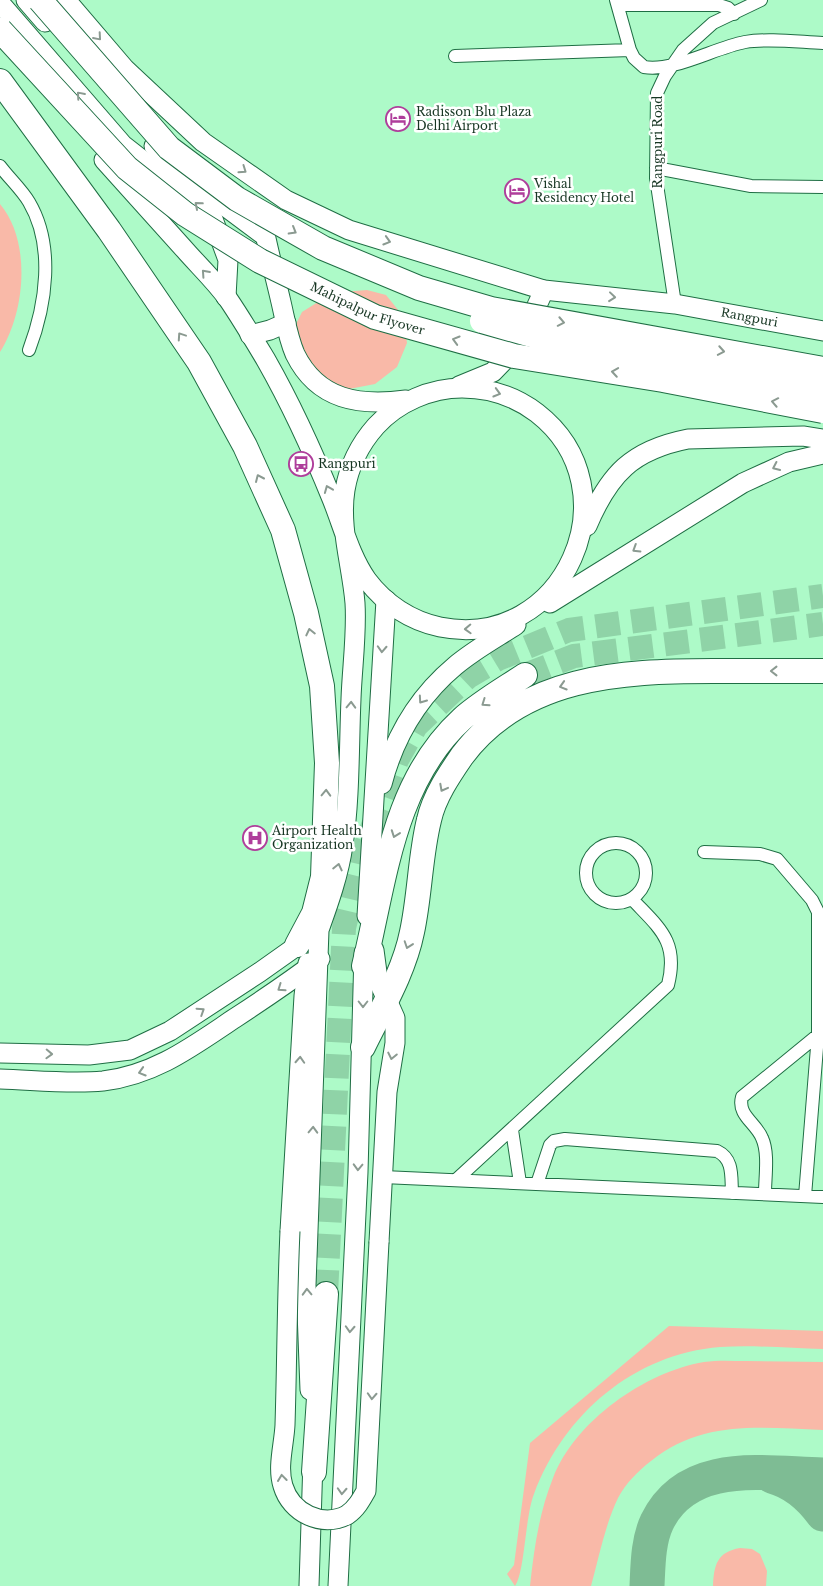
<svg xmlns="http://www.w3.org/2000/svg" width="823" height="1586" font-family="'Libre Baskerville',serif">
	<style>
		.green { fill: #f9b9a8 }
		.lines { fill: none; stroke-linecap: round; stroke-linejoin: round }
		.taxiway { stroke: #7ebc94; stroke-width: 35 }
		.highway-tunnel { stroke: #8fd3a7; stroke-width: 24; stroke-dasharray: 24 12; stroke-linecap: butt }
		.street-casing { stroke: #1f6e44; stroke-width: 14 }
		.secondary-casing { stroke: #1f6e44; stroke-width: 21 }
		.highway-casing { stroke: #1f6e44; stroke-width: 26 }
		.street { stroke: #fff; stroke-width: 12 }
		.secondary { stroke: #fff; stroke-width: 19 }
		.highway { stroke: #fff; stroke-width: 24 }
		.secondary-bridge-casing { stroke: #1f6e44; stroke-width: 21; stroke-linecap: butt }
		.highway-bridge-casing { stroke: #1f6e44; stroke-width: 26; stroke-linecap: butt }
		.secondary-bridge { stroke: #fff; stroke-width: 19 }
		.highway-bridge { stroke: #fff; stroke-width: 24 }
		.oneway { stroke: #8b9a91 }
		.labels { text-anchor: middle; stroke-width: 5; stroke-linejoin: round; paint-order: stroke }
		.poi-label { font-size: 12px; fill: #173623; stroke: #fff; text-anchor: start }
		.street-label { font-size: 12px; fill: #173623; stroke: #fff }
	</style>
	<rect width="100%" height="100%" fill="#adfac8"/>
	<!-- green -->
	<path class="green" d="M0 204C32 242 25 313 0 352Z
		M367 290 386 295 403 316 407 343 397 367 375 384 349 389 330 384 302 361 295 326 302 312 318 302 342 292Z
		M669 1326 823 1331V1349C789 1348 754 1345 720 1347 634 1354 564 1414 534 1494 525 1516 525 1572 515 1586L507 1574 514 1565 530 1443Z
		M746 1361 823 1362V1430C760 1428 704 1419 651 1461 638 1471 626 1483 618 1498 605 1525 599 1557 591 1586H530C534 1549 539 1513 553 1478 575 1421 645 1372 704 1362 718 1360 732 1361 746 1361Z
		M740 1548 752 1549 760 1554 767 1571 766 1586H713C714 1565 717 1552 740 1548Z"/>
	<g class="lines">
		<!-- taxiway -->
		<path class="taxiway" d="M772 1476C794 1482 810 1496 823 1514
			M647 1586C648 1565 648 1541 657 1522 688 1458 766 1474 823 1475"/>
		<!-- highway-tunnel -->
		<path class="highway-tunnel" d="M525 675 574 656 823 624
			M326 1294 344 928 360 861 397 760 416 726 468 677 498 659 569 630 823 596"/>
		<defs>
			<path id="street" d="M616 0 630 50 634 58 644 67C674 72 714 48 745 42 768 38 799 42 823 43
				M618 5H719L728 8 734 14
				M455 56 630 50
				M0 166C9 178 22 190 29 202 55 246 46 305 29 350
				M656 168 751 186 823 187
				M675 304 656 178 657 93 665 76 683 50 713 23 761 0
				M586 873a30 30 0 1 1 60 0a30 30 0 1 1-60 0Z
				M704 852 760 854 777 859 812 900 818 912V1035L805 1196
				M512 1130 520 1183
				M383 1177 823 1197
				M456 1180 668 985C679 941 659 928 632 899
				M537 1184 550 1145 554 1141 565 1139 717 1151C734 1159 731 1177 732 1193
				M765 1193C765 1177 769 1153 762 1138 756 1123 737 1115 742 1097L818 1035"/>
			<g id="secondary">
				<path d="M26 0 45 22"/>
				<path id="s1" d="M66 0 125 69 203 142 286 200 349 230 544 290 675 304 823 331"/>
				<path d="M0 3 123 145 201 206 213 219 228 260 226 297"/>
				<path d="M154 146 179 172 265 236"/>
				<path d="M104 160C131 190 158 220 185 250 199 266 215 281 228 299 241 318 254 340 266 360 291 404 313 452 332 499 343 526 350 556 367 580 385 604 411 621 440 627 564 652 636 490 537 413 516 397 490 388 462 388 431 388 398 402 376 426 360 444 349 466 345 490 339 527 352 566 355 603 357 634 352 668 351 699 349 745 350 800 343 845 339 874 329 902 319 930L306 1285 310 1390"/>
				<path d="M263 224C268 250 275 276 281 302 285 319 288 338 295 354 318 401 360 406 406 400"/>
				<path d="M250 335 270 330 286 323"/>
				<path d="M459 386 493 372 519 345 544 290"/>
				<path d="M587 526C609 474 632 450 688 439L803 436 823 439"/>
				<path d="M550 603 743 483 789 462 823 454"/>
				<path d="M382 784C394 738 418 697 455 666 474 650 496 638 516 625"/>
				<path d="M367 916 386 600"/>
				<path d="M374 950 378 980 395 1018V1043L387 1092 379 1242"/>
				<path d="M0 1053 89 1055 130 1050 170 1031 260 972 308 938"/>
				<path d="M0 1079C34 1080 69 1084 103 1081 155 1075 193 1046 235 1018 264 999 292 980 320 959"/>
				<path d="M290 1231 304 996 308 963"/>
				<path d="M309 1586 313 1460"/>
				<path d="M338 1586 358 1172 364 953"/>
			</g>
			<path id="highway" d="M0 81 109 230 199 362 245 446 283 530 306 613 322 686 327 763 323 877 314 913 297 945
				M364 966C385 880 393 782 462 719 481 702 504 689 525 675
				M363 1047C381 1010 404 972 412 932 420 895 420 856 429 820 434 797 449 775 462 756 522 676 621 671 713 671 750 671 786 671 823 671
				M314 1472 326 1294"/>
		</defs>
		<!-- street casing -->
		<use href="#street" class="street-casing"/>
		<!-- secondary casing -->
		<use href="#secondary" class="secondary-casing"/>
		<!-- highway casing -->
		<use href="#highway" class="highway-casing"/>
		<!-- street -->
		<use href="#street" class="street"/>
		<!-- secondary -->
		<use href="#secondary" class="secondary"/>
		<!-- highway -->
		<use href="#highway" class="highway"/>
		<defs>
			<path id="secondary-bridge" d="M290 1231C287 1296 287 1361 285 1425 284 1445 277 1467 283 1486 291 1513 322 1528 347 1515 356 1509 361 1500 366 1491L379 1242"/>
			<g id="highway-bridge">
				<path d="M40 0 169 148 237 199 323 248 419 288 491 309 823 369"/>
				<path id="s2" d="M0 30 127 168 185 214 260 261 375 317 514 356 663 380 823 411"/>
				<path d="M482 321 549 340 823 389"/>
			</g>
		</defs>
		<!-- secondary-bridge casing -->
		<use href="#secondary-bridge" class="secondary-bridge-casing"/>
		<!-- highway-bridge casing -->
		<use href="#highway-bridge" class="highway-bridge-casing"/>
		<!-- secondary-bridge -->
		<use href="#secondary-bridge" class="secondary-bridge"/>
		<!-- highway-bridge -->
		<use href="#highway-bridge" class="highway-bridge"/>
	</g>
	<!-- one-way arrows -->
	<defs><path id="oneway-chevron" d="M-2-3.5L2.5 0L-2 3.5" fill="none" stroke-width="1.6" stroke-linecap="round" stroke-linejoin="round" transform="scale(1.25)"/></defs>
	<g class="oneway">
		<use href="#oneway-chevron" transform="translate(98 37) rotate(49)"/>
		<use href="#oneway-chevron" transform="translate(80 95) rotate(-131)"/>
		<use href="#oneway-chevron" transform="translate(243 170) rotate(35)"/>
		<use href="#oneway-chevron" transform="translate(198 205) rotate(-139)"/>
		<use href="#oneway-chevron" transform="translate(293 231) rotate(30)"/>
		<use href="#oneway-chevron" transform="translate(387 241) rotate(17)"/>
		<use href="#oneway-chevron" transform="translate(205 273) rotate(-132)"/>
		<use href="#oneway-chevron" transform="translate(612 297) rotate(6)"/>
		<use href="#oneway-chevron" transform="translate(561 322) rotate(11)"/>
		<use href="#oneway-chevron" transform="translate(181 336) rotate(-124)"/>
		<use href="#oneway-chevron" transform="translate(456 340) rotate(-164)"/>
		<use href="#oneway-chevron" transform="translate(721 351) rotate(10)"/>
		<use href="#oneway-chevron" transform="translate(615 372) rotate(-171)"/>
		<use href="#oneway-chevron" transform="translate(497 393) rotate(16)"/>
		<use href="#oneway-chevron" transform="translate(775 402) rotate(-169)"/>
		<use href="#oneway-chevron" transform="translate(776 467) rotate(155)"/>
		<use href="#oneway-chevron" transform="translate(259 478) rotate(-114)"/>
		<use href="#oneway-chevron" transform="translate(328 489) rotate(-112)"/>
		<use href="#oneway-chevron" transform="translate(636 549) rotate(148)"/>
		<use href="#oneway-chevron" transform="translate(468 629) rotate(178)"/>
		<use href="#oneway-chevron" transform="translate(310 632) rotate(-103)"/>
		<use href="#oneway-chevron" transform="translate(382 649) rotate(93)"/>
		<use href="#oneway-chevron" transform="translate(774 671) rotate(-180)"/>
		<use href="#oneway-chevron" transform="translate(563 686) rotate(163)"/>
		<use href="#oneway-chevron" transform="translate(422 700) rotate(125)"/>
		<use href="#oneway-chevron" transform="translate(485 703) rotate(145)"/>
		<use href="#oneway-chevron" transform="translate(351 705) rotate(-88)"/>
		<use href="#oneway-chevron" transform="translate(443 788) rotate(118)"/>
		<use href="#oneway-chevron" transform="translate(326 793) rotate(-88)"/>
		<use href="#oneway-chevron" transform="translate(395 834) rotate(110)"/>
		<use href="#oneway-chevron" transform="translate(338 867) rotate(-77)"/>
		<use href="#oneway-chevron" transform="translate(408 945) rotate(109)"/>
		<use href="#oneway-chevron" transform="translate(281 988) rotate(145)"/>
		<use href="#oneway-chevron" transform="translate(363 1004) rotate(90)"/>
		<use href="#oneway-chevron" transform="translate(201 1011) rotate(-33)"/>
		<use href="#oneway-chevron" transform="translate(49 1054) rotate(2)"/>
		<use href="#oneway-chevron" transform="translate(392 1056) rotate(102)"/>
		<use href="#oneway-chevron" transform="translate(300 1060) rotate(-87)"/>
		<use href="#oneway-chevron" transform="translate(142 1072) rotate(163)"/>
		<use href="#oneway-chevron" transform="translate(313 1130) rotate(-88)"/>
		<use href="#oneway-chevron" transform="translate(358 1167) rotate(92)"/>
		<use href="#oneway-chevron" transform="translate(307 1292) rotate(-92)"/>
		<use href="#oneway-chevron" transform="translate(350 1329) rotate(93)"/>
		<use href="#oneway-chevron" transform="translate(372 1396) rotate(93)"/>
		<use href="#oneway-chevron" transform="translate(282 1478) rotate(-97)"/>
		<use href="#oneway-chevron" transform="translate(342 1491) rotate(93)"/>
	</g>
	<!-- icons -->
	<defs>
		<symbol id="hotel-ring" viewBox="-11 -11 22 22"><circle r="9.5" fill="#fff" stroke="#af3e9b" stroke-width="1.5"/><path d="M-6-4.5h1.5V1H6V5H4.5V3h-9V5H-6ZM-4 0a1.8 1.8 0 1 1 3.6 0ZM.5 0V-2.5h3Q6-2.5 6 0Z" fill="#af3e9b"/></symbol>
		<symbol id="bus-ring" viewBox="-11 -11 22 22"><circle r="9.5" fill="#fff" stroke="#af3e9b" stroke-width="1.5"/><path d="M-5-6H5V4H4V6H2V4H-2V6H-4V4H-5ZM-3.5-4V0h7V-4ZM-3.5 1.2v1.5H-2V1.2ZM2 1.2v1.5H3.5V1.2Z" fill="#af3e9b"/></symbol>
		<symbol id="hospital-ring" viewBox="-11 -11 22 22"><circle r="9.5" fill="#fff" stroke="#af3e9b" stroke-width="1.5"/><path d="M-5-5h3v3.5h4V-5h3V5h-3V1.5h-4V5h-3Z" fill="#af3e9b"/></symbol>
	</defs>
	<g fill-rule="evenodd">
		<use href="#hotel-ring" x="384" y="105" width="28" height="28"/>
		<use href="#hotel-ring" x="503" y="177" width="28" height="28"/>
		<use href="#bus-ring" x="287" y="450" width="28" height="28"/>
		<use href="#hospital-ring" x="241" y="824" width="28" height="28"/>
	</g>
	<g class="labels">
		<!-- poi labels -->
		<g class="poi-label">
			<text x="416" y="116">Radisson Blu Plaza<tspan x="416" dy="14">Delhi Airport</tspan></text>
			<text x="534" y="188">Vishal<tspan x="534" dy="14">Residency Hotel</tspan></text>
			<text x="318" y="468">Rangpuri</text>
			<text x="272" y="835">Airport Health<tspan x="272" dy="14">Organization</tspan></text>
		</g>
		<!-- street labels -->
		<g class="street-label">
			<text transform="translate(658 142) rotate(-90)" y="4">Rangpuri Road</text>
			<text dy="4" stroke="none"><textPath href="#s2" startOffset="468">Mahipalpur Flyover</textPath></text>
			<text dy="4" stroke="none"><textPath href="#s1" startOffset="780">Rangpuri</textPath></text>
		</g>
	</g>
</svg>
